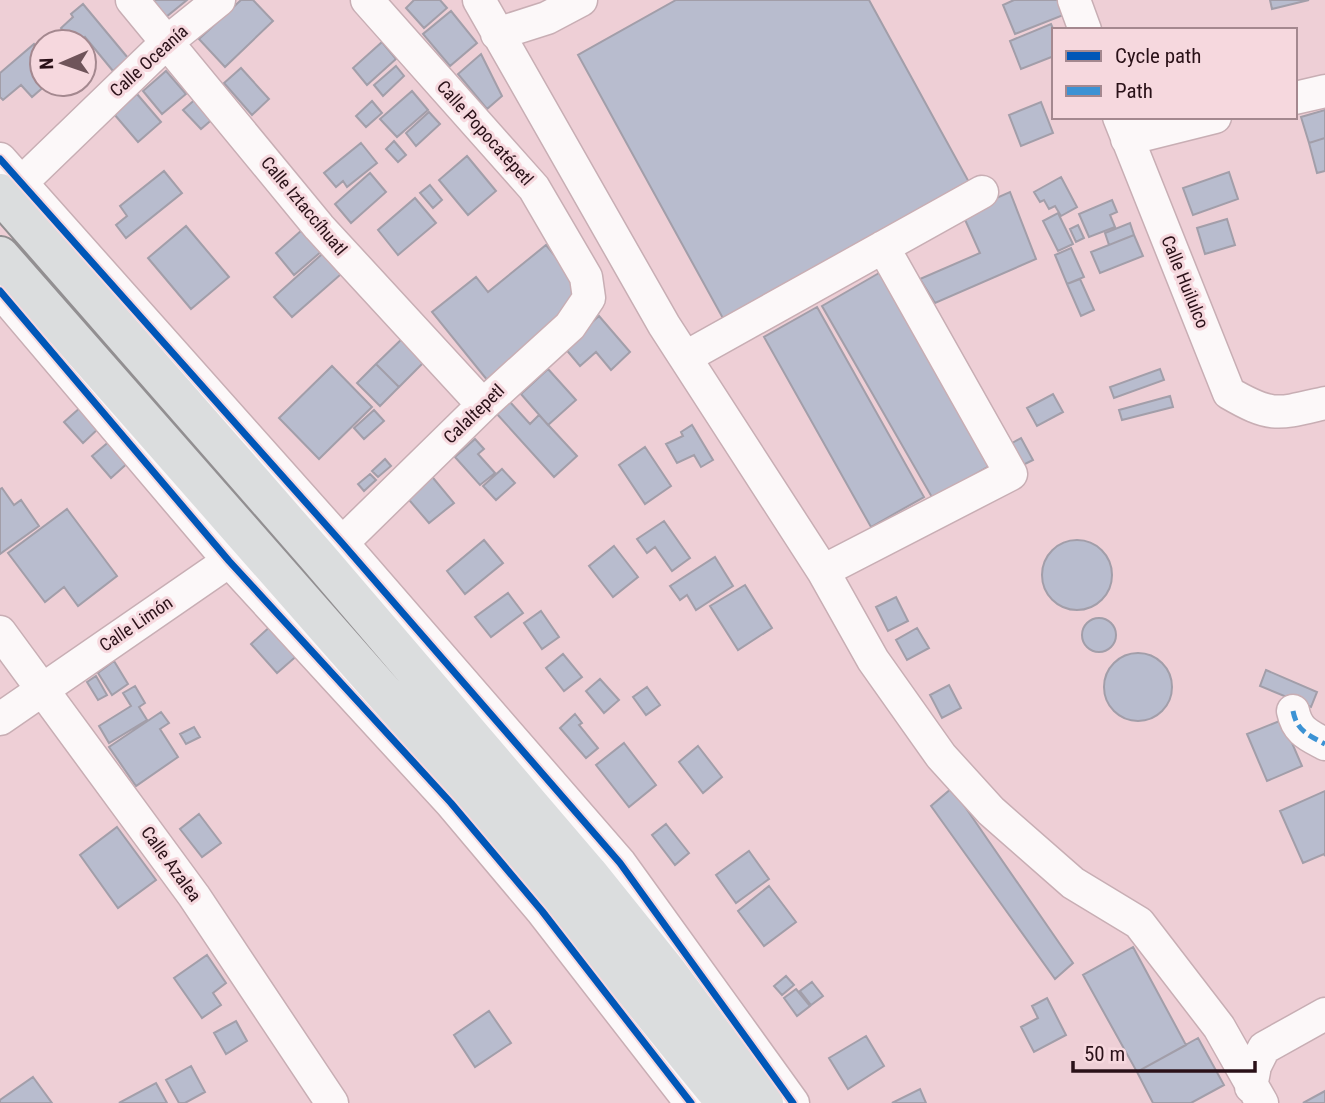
<svg xmlns="http://www.w3.org/2000/svg" width="1325" height="1103" font-family="'Roboto Condensed',sans-serif">
	<style>
		.building { fill: #b8bcce; stroke: #a29ea9; stroke-width: 2 }
		.lines { fill: none; stroke-linecap: round; stroke-linejoin: round }
		.minor-casing { stroke: #c8aeb4; stroke-width: 35 }
		.major-casing { stroke: #928f91; stroke-width: 42 }
		.minor { stroke: #fcf8f9; stroke-width: 32 }
		.major { stroke: #dbddde; stroke-width: 38 }
		.quiet { stroke: #3c92d4; stroke-width: 5; stroke-dasharray: 10 5; stroke-linecap: butt }
		.cycleway-casing { stroke: #f6d8de; stroke-width: 11 }
		.cycleway { stroke: #0057b8; stroke-width: 7 }
		.labels { text-anchor: middle; stroke-width: 6; stroke-linejoin: round; paint-order: stroke }
		.street-label { font-size: 18px; fill: #2a1118; stroke: #f6d8de }
	</style>
	<rect width="100%" height="100%" fill="#eecfd6"/>
	<!-- building -->
	<path class="building" d="M153 0H187L166 17Z
		M241 0H253L273 21 225 67 199 39Z
		M414 0H440L447 8 424 28 406 8Z
		M676 0H869L970 184 725 322 578 55Z
		M1014 0H1060L1066 14 1015 34 1003 5Z
		M1270 0H1309L1272 9Z
		M83 4 128 58 113 71 85 37 79 42H72L61 28 73 17 71 14Z
		M451 11 477 43 450 66 423 34Z
		M1051 24 1054 31V56L1021 69 1010 41Z
		M382 42 396 59 367 85 353 68Z
		M34 44 42 53V84H47L32 97 21 85 3 100 0 97V73Z
		M481 54 502 96 487 109 458 74Z
		M396 66 404 76 383 96 374 85Z
		M241 68 269 99 252 115 224 83Z
		M166 71 186 94 162 114 143 91Z
		M412 91 428 110 397 137 380 119Z
		M137 94 161 122 138 142 114 114Z
		M198 97 215 117 201 129 183 110Z
		M372 101 382 113 366 127 356 116Z
		M1041 102 1053 133 1021 146 1009 115Z
		M1325 110V138L1309 143 1301 117Z
		M429 112 440 124 416 146 406 133Z
		M1325 138V171L1317 173 1309 143Z
		M394 141 406 155 398 162 386 149Z
		M361 143 377 163 347 187 343 181 336 187 324 173Z
		M467 156 496 191 468 215 439 180Z
		M164 171 182 193 126 238 116 225 127 216 120 206Z
		M1229 172 1238 199 1193 215 1183 188Z
		M370 173 386 192 351 223 335 204Z
		M1061 177 1077 207 1061 216 1055 206 1049 209 1044 200 1040 202 1034 192Z
		M430 185 442 200 433 208 420 193Z
		M1010 192 1036 259 935 303 920 279 980 253 962 213Z
		M415 198 436 223 398 255 378 230Z
		M1112 200 1117 212 1110 215 1115 227 1089 237 1079 214Z
		M1058 213 1073 244 1058 251 1043 221Z
		M1227 219 1235 245 1205 254 1197 228Z
		M311 222 330 244 294 275 276 253Z
		M1130 223 1134 235 1109 245 1105 233Z
		M1078 225 1084 238 1076 242 1070 229Z
		M186 226 229 277 191 309 148 258Z
		M1134 235 1143 256 1100 273 1091 252Z
		M546 245 589 298 488 381 432 312 476 277 488 292Z
		M330 247 348 268 292 317 274 297Z
		M1071 248 1084 277 1067 284 1055 255Z
		M886 269 996 462 933 499 822 306Z
		M1080 279 1094 310 1081 316 1067 284Z
		M817 307 924 497 871 527 764 337Z
		M599 316 630 352 611 370 596 352 580 366 564 347Z
		M407 334 429 357 399 387 376 364Z
		M376 364 399 387 380 406 357 383Z
		M332 366 372 407 319 459 279 418Z
		M548 369 576 400 548 425 521 394Z
		M1160 369 1164 380 1114 398 1110 387Z
		M1053 394 1063 412 1037 426 1027 408Z
		M1170 396 1173 407 1122 420 1119 410Z
		M510 402 530 424 539 415 577 456 554 477 497 414Z
		M81 407 99 428 83 443 64 422Z
		M374 410 384 421 364 439 354 428Z
		M692 425 713 460 701 467 694 455 677 463 666 444 683 436 681 432Z
		M1021 438 1033 460 1019 467 1007 446Z
		M475 439 484 449 478 454 495 473 480 485 455 457Z
		M111 440 130 461 111 478 92 456Z
		M645 447 671 486 645 504 619 465Z
		M385 459 391 466 378 477 372 471Z
		M502 469 515 483 496 500 483 486Z
		M429 473 454 503 429 523 404 494Z
		M370 474 376 480 364 491 358 484Z
		M2 488 14 505 21 500 39 526 0 554V489Z
		M67 509 117 576 78 606 64 587 45 602 8 553Z
		M664 521 690 558 672 571 655 547 647 553 637 539Z
		M1042 575a35 35 0 1 1 70 0a35 35 0 1 1-70 0Z
		M484 540 503 563 465 594 447 571Z
		M614 546 638 577 613 597 589 566Z
		M715 557 733 586 696 610 687 595 680 600 670 586Z
		M745 585 772 628 738 650 710 606Z
		M508 593 523 613 491 637 475 617Z
		M896 597 908 621 888 631 876 607Z
		M541 611 559 637 542 649 524 623Z
		M1082 635a17 17 0 1 1 34 0a17 17 0 1 1-34 0Z
		M274 623 300 653 277 673 251 644Z
		M917 628 929 648 907 660 896 640Z
		M1104 687a34 34 0 1 1 68 0a34 34 0 1 1-68 0Z
		M563 654 582 677 564 691 546 668Z
		M114 661 128 684 112 695 98 673Z
		M1266 670 1317 692 1311 707 1260 686Z
		M96 676 107 695 98 700 87 682Z
		M600 679 619 700 604 713 586 691Z
		M949 685 961 708 942 718 930 695Z
		M135 686 145 703 139 707 147 720 109 743 99 726 131 706 123 693Z
		M647 687 660 705 646 715 633 697Z
		M161 712 169 723 160 729 178 757 136 786 109 747Z
		M575 714 582 723 579 725 598 748 586 758 560 728Z
		M1282 720 1302 766 1267 781 1247 734Z
		M194 727 200 737 186 744 180 734Z
		M624 743 656 785 629 807 596 765Z
		M698 746 722 777 703 793 679 762Z
		M952 788 1073 963 1055 979 931 806Z
		M1325 791V856L1324 854 1303 863 1280 811Z
		M199 814 221 843 202 857 180 829Z
		M666 824 689 853 675 865 652 835Z
		M117 827 156 880 118 908 80 855Z
		M749 851 769 879 736 903 716 875Z
		M769 886 796 922 764 946 738 911Z
		M1133 947 1186 1045 1137 1072 1083 975Z
		M207 955 226 983 213 993 221 1005 202 1018 174 978Z
		M786 976 794 985 782 995 774 986Z
		M812 982 823 996 811 1005 800 991Z
		M796 989 810 1006 797 1016 784 998Z
		M1047 998 1066 1035 1034 1052 1021 1027 1038 1018 1032 1006Z
		M489 1011 511 1043 475 1067 454 1035Z
		M236 1021 247 1041 226 1054 214 1033Z
		M866 1036 884 1066 848 1089 829 1058Z
		M1198 1038 1224 1085 1191 1103H1153L1137 1072Z
		M191 1066 205 1092 185 1103H179L166 1080Z
		M33 1077 52 1103H0V1100Z
		M156 1083 167 1103H119Z
		M920 1089 926 1103H892Z
		M1325 1091V1103H1303Z"/>
	<g class="lines">
		<defs>
			<path id="minor" d="M132 0 319 227 483 405
				M479 0 664 325 823 571 873 660 941 756 991 811 1073 883 1139 923 1219 1027 1262 1103
				M1074 0 1085 30
				M497 34 547 18 581 0
				M1295 98 1325 91
				M1119 117 1229 393C1272 418 1278 414 1325 403
				M1127 139 1215 117
				M0 159 342 543 620 863 793 1103
				M21 183 167 42 219 0
				M0 291 229 561 451 803 542 911 691 1103
				M686 357 982 192
				M342 543 483 405 570 326 589 298 586 277 534 188 367 0
				M823 571 1011 474 883 247
				M0 632 194 896 332 1103
				M1293 711C1297 731 1308 735 1325 744
				M0 719 229 561
				M1251 1087 1255 1066 1264 1048 1325 1014"/>
			<path id="major" d="M0 193 316 555 588 873 669 974 764 1103
				M0 256 507 833C581 922 652 1014 726 1103"/>
		</defs>
		<!-- minor casing -->
		<use href="#minor" class="minor-casing"/>
		<!-- major casing -->
		<use href="#major" class="major-casing"/>
		<!-- minor -->
		<use href="#minor" class="minor"/>
		<!-- major -->
		<use href="#major" class="major"/>
		<!-- quiet -->
		<path class="quiet" d="M1293 711C1297 731 1308 735 1325 744"/>
		<defs>
			<path id="cycleway" d="M0 159 342 543 620 863 793 1103
				M0 291 229 561 451 803 542 911 691 1103"/>
		</defs>
		<!-- cycleway casing -->
		<use href="#cycleway" class="cycleway-casing"/>
		<!-- cycleway -->
		<use href="#cycleway" class="cycleway"/>
	</g>
	<g class="labels">
		<!-- street labels -->
		<g class="street-label">
			<text transform="translate(149 61) rotate(-42)" y="6">Calle Oceanía</text>
			<text transform="translate(485 133) rotate(48)" y="6">Calle Popocatépetl</text>
			<text transform="translate(304 206) rotate(50)" y="6">Calle Iztaccíhuatl</text>
			<text transform="translate(1185 282) rotate(68)" y="6">Calle Huilulco</text>
			<text transform="translate(474 414) rotate(-44)" y="6">Calaltepetl</text>
			<text transform="translate(136 624) rotate(-34)" y="6">Calle Limón</text>
			<text transform="translate(171 864) rotate(54)" y="6">Calle Azalea</text>
		</g>
	</g>
	<!-- legend -->
	<rect x="1052" y="28" width="245" height="91" fill="#f6d8de" stroke="#a4888f" stroke-width="2"/>
	<rect x="1066" y="51" width="35" height="10" fill="#0057b8" stroke="#a4888f" stroke-width="2"/>
	<text x="1115" y="63" font-size="21" fill="#2a1118">Cycle path</text>
	<rect x="1066" y="86" width="35" height="10" fill="#3c92d4" stroke="#a4888f" stroke-width="2"/>
	<text x="1115" y="98" font-size="21" fill="#2a1118">Path</text>
	<!-- north arrow -->
	<g transform="translate(63 63) rotate(268)"><circle r="33" fill="#f6d8de" stroke="#a4888f" stroke-width="2"/>
	<path d="M0-5L12 26L0 18L-12 26Z" fill="#6f545a"/>
	<text y="-10" font-size="19" font-weight="bold" text-anchor="middle" fill="#2a1118">N</text>
	</g>
	<!-- scale -->
	<path d="M1073 1061v10h182v-10" fill="none" stroke="#2a1118" stroke-width="3.5"/>
	<text x="1084" y="1061" font-size="21" fill="#2a1118" stroke="#f6d8de" stroke-width="5" paint-order="stroke">50 m</text>
</svg>
